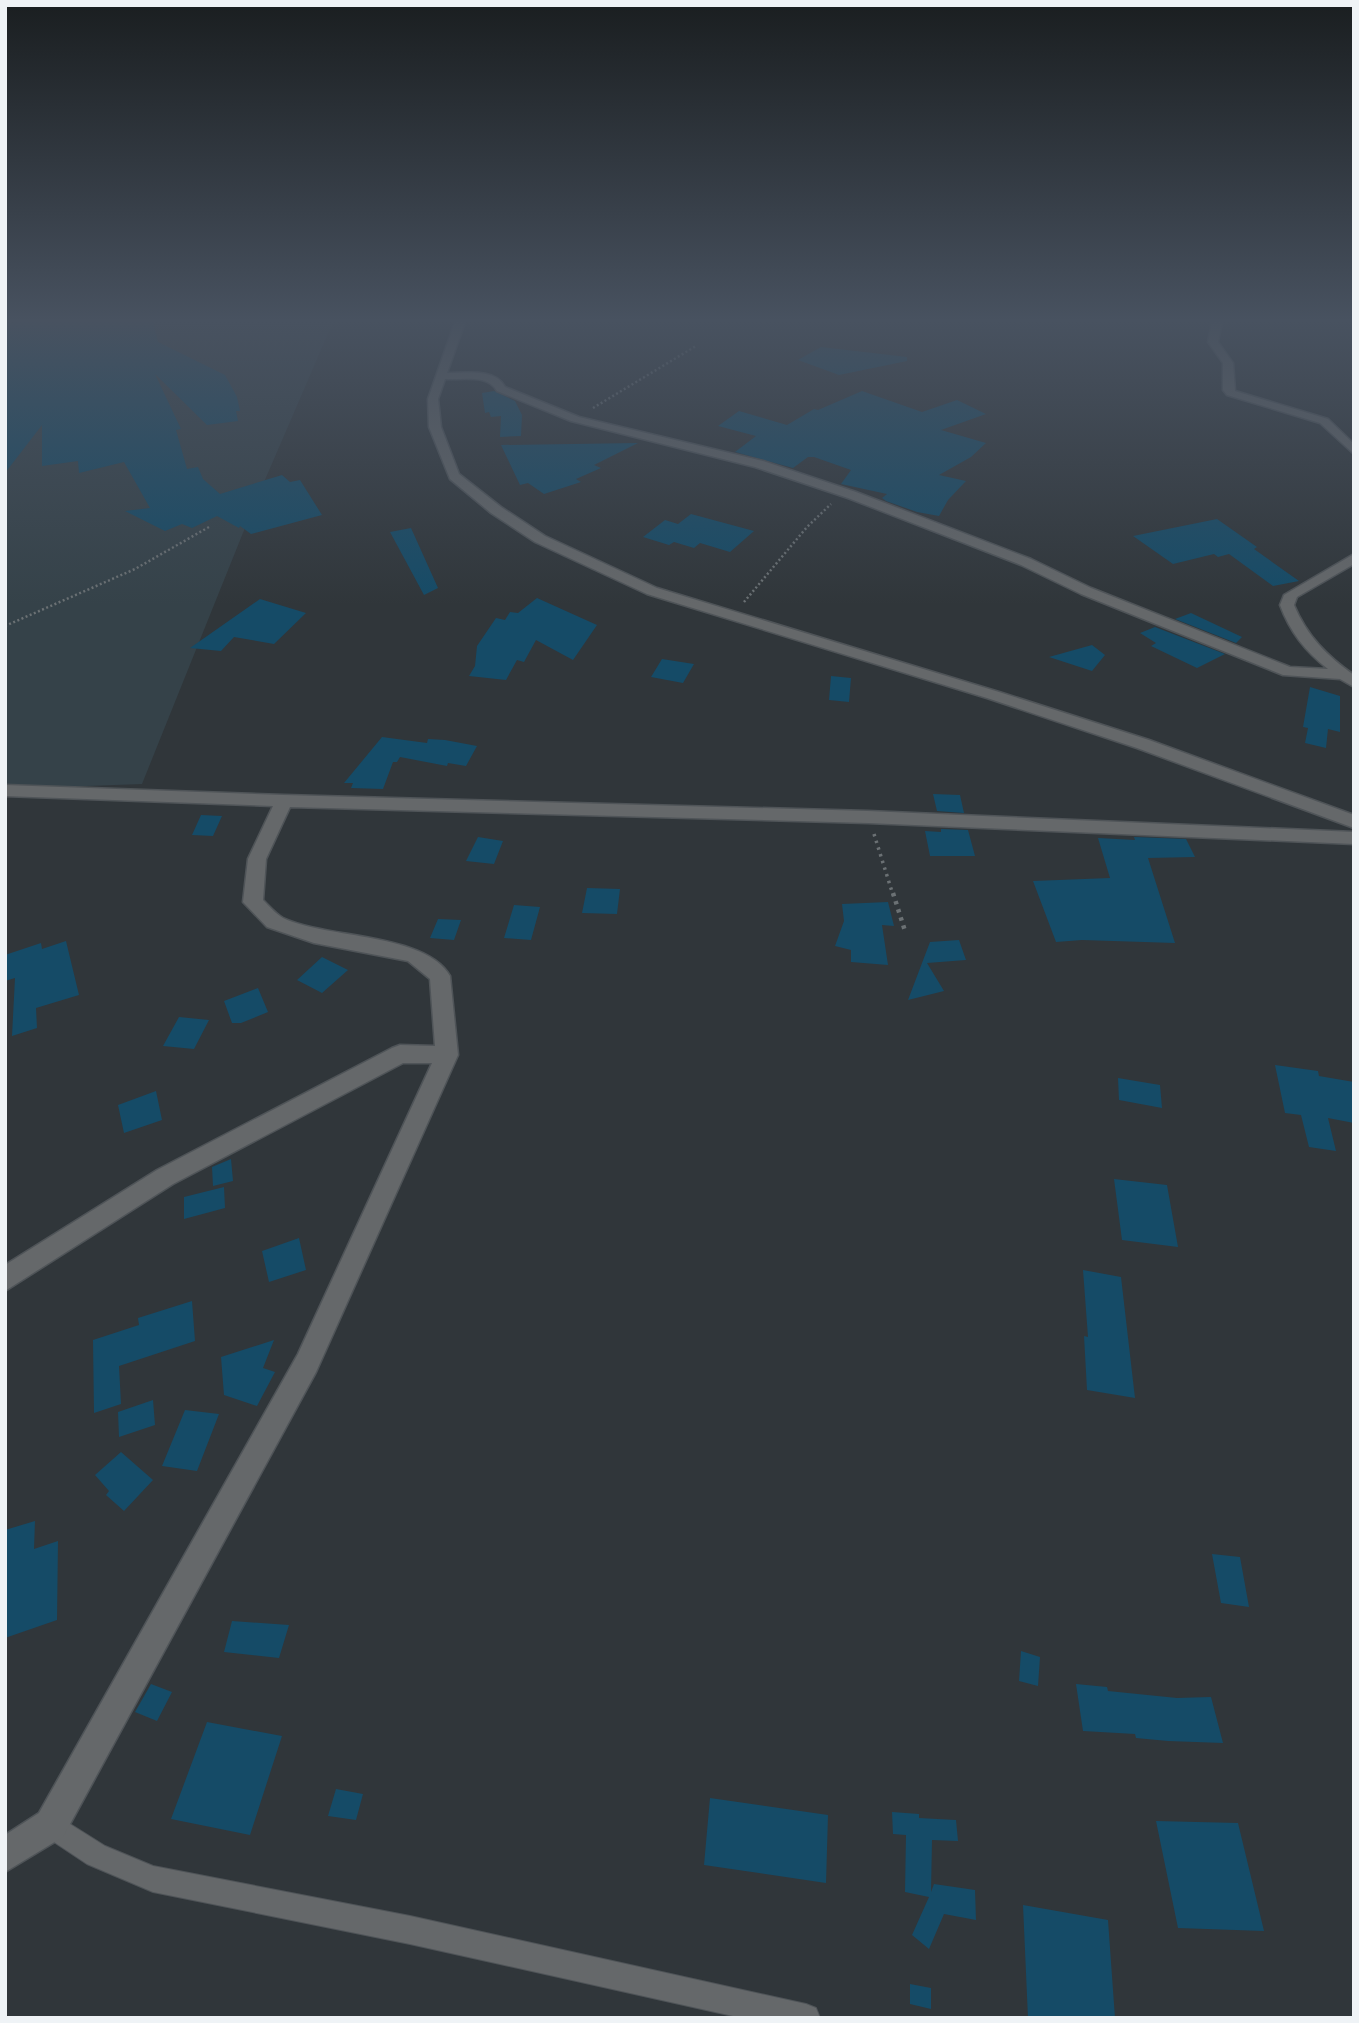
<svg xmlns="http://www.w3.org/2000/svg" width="1359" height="2023" font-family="'Nunito Sans',sans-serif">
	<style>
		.built { fill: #354249 }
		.building { fill: #154b67 }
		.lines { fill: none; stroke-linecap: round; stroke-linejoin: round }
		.lane-casing { stroke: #4f5458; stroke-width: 2 }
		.street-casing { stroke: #4f5458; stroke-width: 3 }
		.path-far2 { stroke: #6b7174; stroke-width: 2.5; stroke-dasharray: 2 2.5; stroke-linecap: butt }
		.path-far1 { stroke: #6b7174; stroke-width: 3.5; stroke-dasharray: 2.5 4.5; stroke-linecap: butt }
		.path { stroke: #6b7174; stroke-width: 4.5; stroke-dasharray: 3.5 5; stroke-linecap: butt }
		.lane { fill: #65686a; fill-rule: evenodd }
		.street { fill: #65686a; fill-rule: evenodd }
	</style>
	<rect width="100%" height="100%" fill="#30363a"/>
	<!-- built -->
	<path class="built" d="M5 322H333L255 503 142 784 5 789Z"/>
	<!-- building -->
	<path class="building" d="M21 322H153L158 342 225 375 237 397 240 411H236L238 421 207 425 155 374 181 429 176 430 187 469 198 467 203 479 220 494 282 475 290 482 300 480 322 515 251 534 240 526 239 528 217 516 192 528 182 524 165 531 125 511 150 508 124 462 79 473 78 461 42 466V425L5 473V323Z
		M821 347 907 357V361L839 375 798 360Z
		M494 391 515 401 522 415 521 436 500 437 501 416 491 417 489 412 485 413 482 393Z
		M862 391 922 412 957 400 986 414 941 430 986 443 971 457 939 475 966 481 948 500 939 516 917 512 886 501 882 498 887 494 841 484 851 470 814 457H808L793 468 735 452 756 436 718 426 739 411 787 425 814 409 818 410Z
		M638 443 594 465 601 468 576 479 581 482 544 494 528 483 520 485 501 445Z
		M691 514 754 531 730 552 700 543 694 548 674 542 669 545 643 537 665 520 678 524Z
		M1217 519 1257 547 1254 549 1299 581 1273 586 1229 554 1218 557 1214 554 1173 564 1133 536Z
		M411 528 438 588 424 595 390 532Z
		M537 598 597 625 573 660 536 640 524 662 517 660 506 680 469 676 475 666 477 646 496 618 505 620 510 612 518 613Z
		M260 599 306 613 274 644 234 637 221 651 190 648Z
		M1191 613 1242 637 1236 643 1175 619Z
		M1155 627 1225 654 1197 668 1151 646 1156 643 1140 633Z
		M1092 645 1105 655 1092 671 1049 657Z
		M662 659 694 664 683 683 651 677Z
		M831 676 851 678 849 702 829 700Z
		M1310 687 1340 696V732L1328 729 1326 748 1305 743 1308 728 1303 727Z
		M382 737 427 743 428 739 445 740 477 746 466 766 448 763 447 766 400 757 397 762H393L383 789 351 788 353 783H344Z
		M933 794 960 795 964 813 937 811Z
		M201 815 222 816 213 836 192 835Z
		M941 829 968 830 975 856H930L925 831 941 832Z
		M478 837 503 841 494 864 466 861Z
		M1134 837 1186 839 1195 857 1148 858 1175 943 1082 940 1056 942 1033 881 1110 878 1098 838 1135 840Z
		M587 888 620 889 617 914 582 913Z
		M888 902 894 926 882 925 888 965 851 962V950L835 946 844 921 842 904Z
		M514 905 540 907 531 940 504 938Z
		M438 919 461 920 454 940 430 938Z
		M959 940 966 960 927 963 944 991 908 1000 930 942Z
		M66 941 79 995 36 1008 37 1028 12 1036 15 978 5 981V955L41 943 42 949Z
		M322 957 348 970 322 993 297 980Z
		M258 988 268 1012 241 1023H232L224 1001Z
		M179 1017 209 1020 194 1049 163 1046Z
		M1275 1065 1318 1071 1319 1076 1354 1082V1123L1328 1118 1336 1151 1309 1147 1301 1115 1285 1113Z
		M1118 1078 1160 1085 1162 1108 1119 1100Z
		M156 1091 162 1120 124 1133 118 1105Z
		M231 1159 233 1181 213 1186 212 1167Z
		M1114 1179 1167 1185 1178 1247 1122 1240Z
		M224 1187 225 1208 184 1219V1197Z
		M299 1238 306 1270 269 1282 262 1251Z
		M1083 1270 1121 1277 1135 1398 1087 1390 1084 1336 1088 1337Z
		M192 1301 195 1341 119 1366 121 1404 94 1413 93 1340 139 1325 138 1318Z
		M274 1340 263 1368 275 1372 257 1406 224 1395 221 1357Z
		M153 1400 155 1425 119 1437 118 1412Z
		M185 1410 219 1414 197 1471 162 1466Z
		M121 1452 153 1480 124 1511 106 1495 109 1491 95 1475Z
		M35 1521 34 1549 58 1541 57 1620 5 1638V1530Z
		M1212 1554 1240 1557 1249 1607 1221 1603Z
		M232 1621 289 1625 279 1658 224 1652Z
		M1021 1651 1040 1657 1038 1686 1019 1681Z
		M151 1684 172 1692 157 1721 135 1712Z
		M1076 1684 1107 1687 1108 1691 1177 1698 1211 1697 1223 1743 1168 1741 1136 1738 1135 1734 1083 1731Z
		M207 1722 282 1736 250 1835 171 1819Z
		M336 1789 363 1794 356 1820 328 1816Z
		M710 1798 828 1815 826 1883 704 1865Z
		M892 1812 919 1814V1818L956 1820 958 1841 932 1840 931 1892 934 1884 975 1890 976 1920 944 1914 929 1949 912 1935 929 1897 905 1892 906 1835 893 1834Z
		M1156 1821 1238 1823 1264 1931 1178 1928Z
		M1023 1905 1108 1920 1115 2018H1028Z
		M910 1984 931 1988V2009L910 2004Z"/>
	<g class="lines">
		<defs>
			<path id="lane" d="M51 1812 105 1846 153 1866 410 1916 806 2004 816 2008 820 2018H742L410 1944 153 1892 87 1864 42 1834 38 1825 42 1816Z"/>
			<path id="street" d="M455 322H465L447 373C466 373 496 368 505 387L579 417 763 461 856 492 1031 559 1091 588 1290 667 1328 669C1305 651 1290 632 1280 605L1284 595 1354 554V564L1297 597 1294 605C1307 636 1327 656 1354 675V687L1340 679 1283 675 1081 594 1021 565 848 498 755 467 571 421 497 391C488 374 463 380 445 379L438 399 441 427 459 474 501 507 545 536 657 588 999 692 1149 740 1354 815V828L1137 748 987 698 647 594 535 542 491 513 450 479 429 427 428 399Z
				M1212 322H1222L1218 342 1233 363 1235 391 1328 419 1354 444V454L1320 423 1227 395 1223 390V363L1208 342Z
				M5 785 284 795 868 811 1354 832V844L868 823 290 807 266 859 263 900C269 906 276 914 283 918 328 939 426 933 450 976L458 1055 316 1372 63 1837 5 1872V1835L39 1813 298 1354 432 1063H403L173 1184 5 1291V1265L157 1170 392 1048 400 1045 435 1046 430 979 408 961 314 943 267 927 243 902 248 859 273 806 5 796Z"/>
		</defs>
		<!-- lane casing -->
		<use href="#lane" class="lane-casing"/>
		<!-- street casing -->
		<use href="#street" class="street-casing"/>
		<!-- path-far2 -->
		<path class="path-far2" d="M593 408 696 346
			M744 602 807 527 831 504
			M5 626 135 569 209 527"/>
		<!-- path-far1 -->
		<path class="path-far1" d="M874 834 893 895"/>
		<!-- path -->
		<path class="path" d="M893 893 905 931"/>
		<!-- lane -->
		<use href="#lane" class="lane"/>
		<!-- street -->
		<use href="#street" class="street"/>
	</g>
	<!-- sky -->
	<linearGradient id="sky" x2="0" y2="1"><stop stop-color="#1a1e20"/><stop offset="0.53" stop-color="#485260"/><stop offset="1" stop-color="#485260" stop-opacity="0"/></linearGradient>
	<rect width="1359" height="605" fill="url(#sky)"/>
	<!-- border -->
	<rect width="1359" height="2023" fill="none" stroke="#eff3f6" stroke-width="14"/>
</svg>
